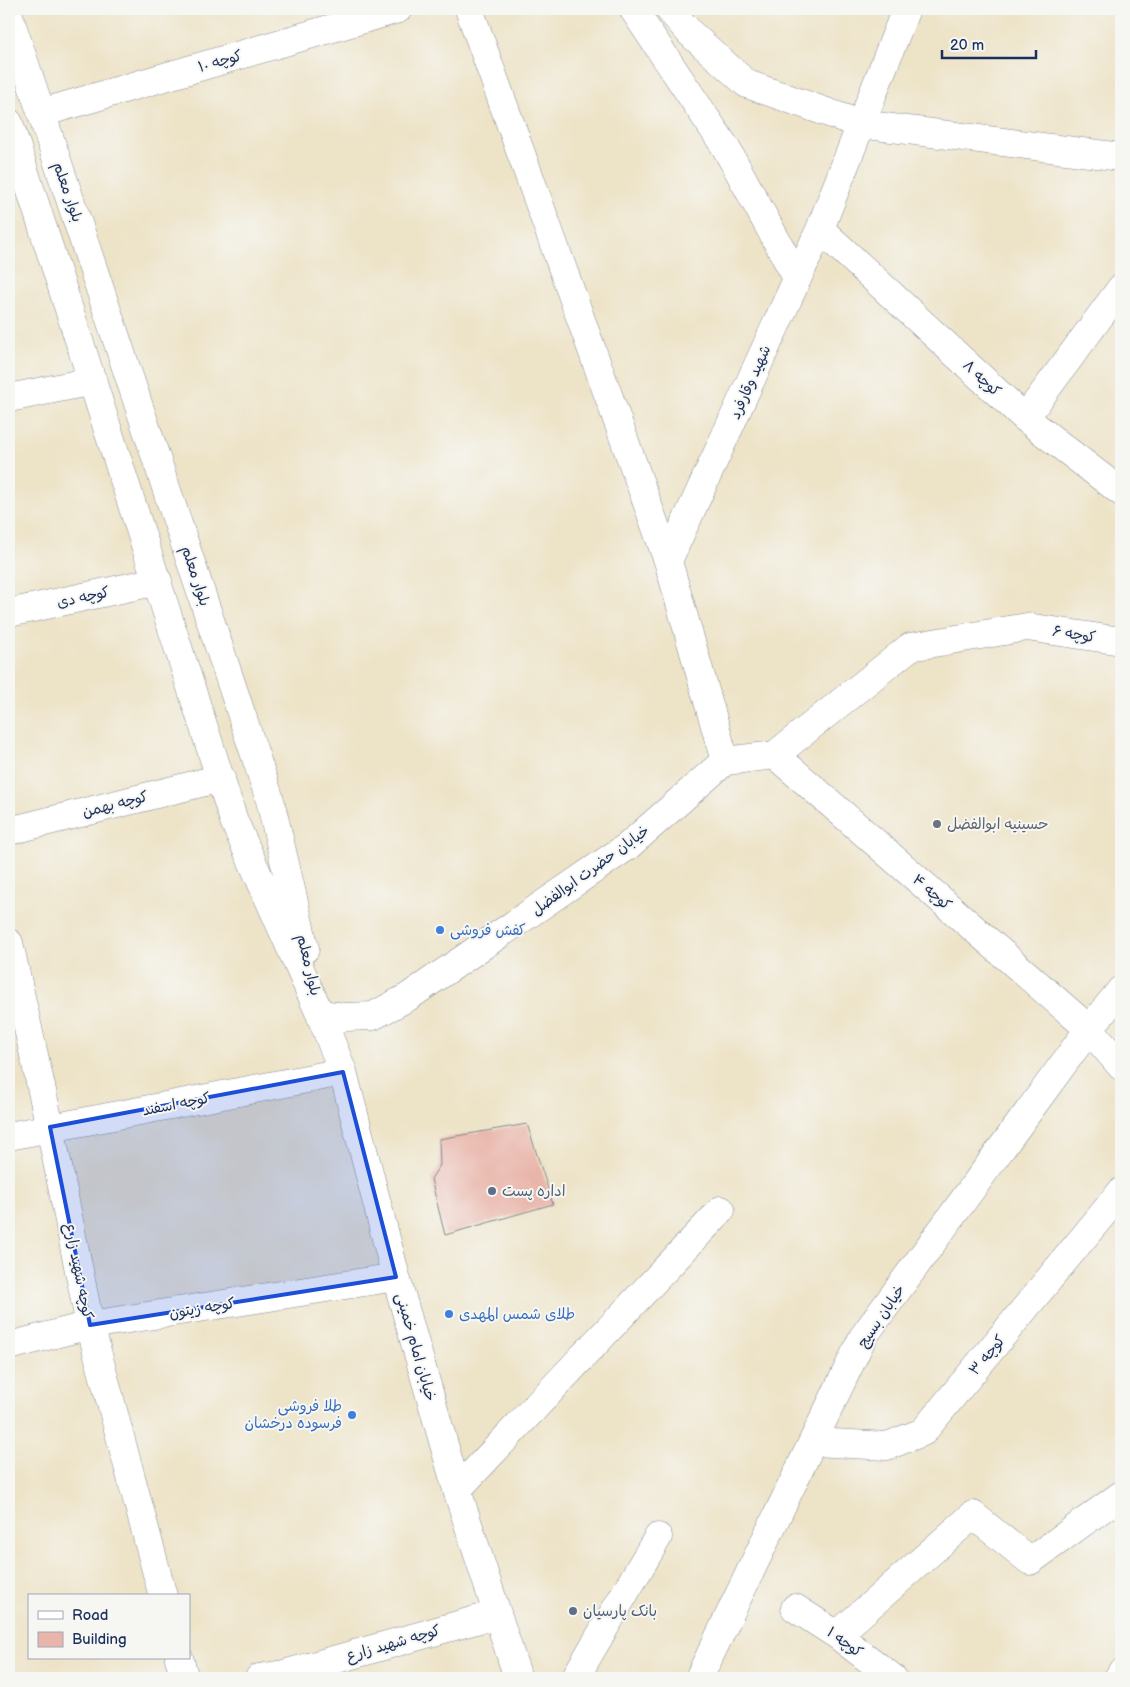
<svg xmlns="http://www.w3.org/2000/svg" width="1130" height="1687" font-family="'Balsamiq Sans','Playpen Sans Arabic',sans-serif">
	<style>
		.building { fill: #e9b5aa }
		.lines { fill: none; stroke-linecap: round; stroke-linejoin: round }
		.minor-casing { stroke: #848992; stroke-width: 29 }
		.minor { stroke: #fff; stroke-width: 28 }
		.marked { fill: #1d4ed8; fill-opacity: 0.2; stroke: #1d4ed8; stroke-width: 4; stroke-linejoin: round }
		.worship-dot { fill: #6b7280; stroke: #f6f6f2; stroke-width: 2 }
		.shop-dot { fill: #3f7fe0; stroke: #f6f6f2; stroke-width: 2 }
		.service-dot { fill: #5c6f8a; stroke: #f6f6f2; stroke-width: 2 }
		.labels { text-anchor: middle; stroke-width: 4; stroke-linejoin: round; paint-order: stroke }
		.street-label { font-size: 15px; fill: #1b2f5e; stroke: #f6f6f2 }
		.worship-label { font-size: 15px; fill: #5b616d; stroke: #f6f6f2; text-anchor: start }
		.shop-label { font-size: 15px; fill: #366cbe; stroke: #f6f6f2; text-anchor: start }
		.service-label { font-size: 15px; fill: #4e5e75; stroke: #f6f6f2; text-anchor: start }
	</style>
	<rect width="100%" height="100%" fill="#f6f6f2"/>
	<filter id="ink" filterUnits="userSpaceOnUse"><feTurbulence type="fractalNoise" baseFrequency=".02" numOctaves="2"/><feDisplacementMap in="SourceGraphic" scale="10" xChannelSelector="R" yChannelSelector="G"/><feConvolveMatrix kernelMatrix="1 2 1 2 8 2 1 2 1" color-interpolation-filters="sRGB"/></filter>
	<filter id="wash" filterUnits="userSpaceOnUse"><feTurbulence type="fractalNoise" baseFrequency=".0096" numOctaves="4" result="noise"/><feDisplacementMap in="SourceGraphic" scale="20" xChannelSelector="R" yChannelSelector="G"/><feGaussianBlur stdDeviation="1.12" result="paint"/><feColorMatrix in="noise" values="0 0 0 0 0 0 0 0 0 0 0 0 0 0 0 0 0 1.4 0 .05"/><feComposite in="paint" operator="in"/></filter>
	<g filter="url(#wash)">
		<rect width="100%" height="100%" fill="#ede3c7"/>
		<g id="blocks">
			<!-- building -->
			<path class="building" d="M527 1124 553 1204 445 1235 431 1179 440 1165 439 1139Z"/>
		</g>
	</g>
	<g filter="url(#ink)">
		<use href="#blocks" fill-opacity="0" stroke="#848992" stroke-width="1"/>
		<g class="lines">
			<defs>
				<path id="minor" d="M469 9 668 561
					M633 9 726 148 797 278
					M669 9 690 33 747 84 860 124 1121 157
					M9 16 270 800 305 949
					M41 113 398 9
					M9 123 234 821 320 1014 343 1072 396 1277 457 1490 518 1678
					M820 229 1025 418 1121 288
					M9 398 93 381
					M1025 418 1121 492
					M9 613 158 581
					M775 755 1089 1029 1121 1066
					M775 755 910 647 1027 627 1121 641
					M725 761 668 561 820 229 906 9
					M9 831 221 778
					M9 943 50 1127 90 1325 163 1596
					M320 1014 345 1017 373 1016 408 997 628 846 725 761 775 755
					M9 1136 343 1072
					M9 1346 90 1325 396 1277
					M815 1442 887 1446 923 1432 1121 1192
					M457 1490 721 1210
					M795 1608 837 1635 893 1678
					M837 1635 973 1515 1030 1561 1121 1495
					M179 1658 185 1678
					M259 1678 284 1674 497 1614
					M575 1678 658 1537
					M699 1678 863 1337 1089 1029 1121 990
					M1118 1678 1121 1673"/>
			</defs>
			<!-- minor casing -->
			<use href="#minor" class="minor-casing"/>
			<!-- minor -->
			<use href="#minor" class="minor"/>
		</g>
	</g>
	<!-- marked area -->
	<path class="marked" d="M343 1072 396 1277 90 1325 50 1127Z"/>
	<!-- markers -->
	<circle class="worship-dot" cx="937" cy="824" r="5"/>
	<g class="shop-dot">
		<circle cx="440" cy="930" r="5"/>
		<circle cx="449" cy="1314" r="5"/>
		<circle cx="352" cy="1415" r="5"/>
	</g>
	<g class="service-dot">
		<circle cx="492" cy="1191" r="5"/>
		<circle cx="573" cy="1611" r="5"/>
	</g>
	<g class="labels">
		<!-- street labels -->
		<g class="street-label">
			<text transform="translate(220 61) rotate(-16)" y="5">کوچه ۱۰</text>
			<text transform="translate(68 192) rotate(71)" y="5">بلوار معلم</text>
			<text transform="translate(982 378) rotate(43)" y="5">کوچه ۸</text>
			<text transform="translate(750 382) rotate(-66)" y="5">شهید وقارفرد</text>
			<text transform="translate(196 576) rotate(72)" y="5">بلوار معلم</text>
			<text transform="translate(83 597) rotate(-12)" y="5">کوچه دی</text>
			<text transform="translate(1074 634) rotate(9)" y="5">کوچه ۶</text>
			<text transform="translate(115 804) rotate(-14)" y="5">کوچه بهمن</text>
			<text transform="translate(590 870) rotate(-36)" y="5">خیابان حضرت ابوالفضل</text>
			<text transform="translate(932 892) rotate(41)" y="5">کوچه ۴</text>
			<text transform="translate(309 965) rotate(77)" y="5">بلوار معلم</text>
			<text transform="translate(176 1104) rotate(-11)" y="5">کوچه اسفند</text>
			<text transform="translate(79 1271) rotate(79)" y="5">کوچه شهید زارع</text>
			<text transform="translate(202 1308) rotate(-9)" y="5">کوچه زیتون</text>
			<text transform="translate(881 1316) rotate(-56)" y="5">خیابان بسیج</text>
			<text transform="translate(416 1347) rotate(74)" y="5">خیابان امام خمینی</text>
			<text transform="translate(987 1355) rotate(-50)" y="5">کوچه ۳</text>
			<text transform="translate(845 1642) rotate(36)" y="5">کوچه ۱</text>
			<text transform="translate(393 1643) rotate(-16)" y="5">کوچه شهید زارع</text>
		</g>
		<!-- worship labels -->
		<g class="worship-label">
			<text x="947" y="829">حسینیه ابوالفضل</text>
		</g>
		<!-- shop labels -->
		<g class="shop-label">
			<text x="450" y="935">کفش فروشی</text>
			<text x="459" y="1319">طلای شمس المهدی</text>
			<text x="342" y="1411" text-anchor="end">طلا فروشی<tspan x="342" dy="17">فرسوده درخشان</tspan></text>
		</g>
		<!-- service labels -->
		<g class="service-label">
			<text x="502" y="1196">اداره پست</text>
			<text x="583" y="1616">بانک پارسیان</text>
		</g>
	</g>
	<!-- margin -->
	<rect width="1130" height="1687" fill="none" stroke="#f6f6f2" stroke-width="30"/>
	<!-- legend -->
	<rect x="28" y="1594" width="162" height="65" fill="#f6f6f2" stroke="#9ea6b7"/>
	<rect x="38" y="1611" width="25" height="8" fill="#ffffff" stroke="#9ea6b7"/>
	<text x="72" y="1620" font-size="15" fill="#1b2f5e">Road</text>
	<rect x="38" y="1632" width="25" height="15" fill="#e9b5aa" stroke="#9ea6b7"/>
	<text x="72" y="1644" font-size="15" fill="#1b2f5e">Building</text>
	<!-- scale -->
	<path d="M942 50v8h94v-8" fill="none" stroke="#1b2f5e" stroke-width="2.5"/>
	<text x="950" y="50" font-size="15" fill="#1b2f5e" stroke="#f6f6f2" stroke-width="4" paint-order="stroke">20 m</text>
</svg>
